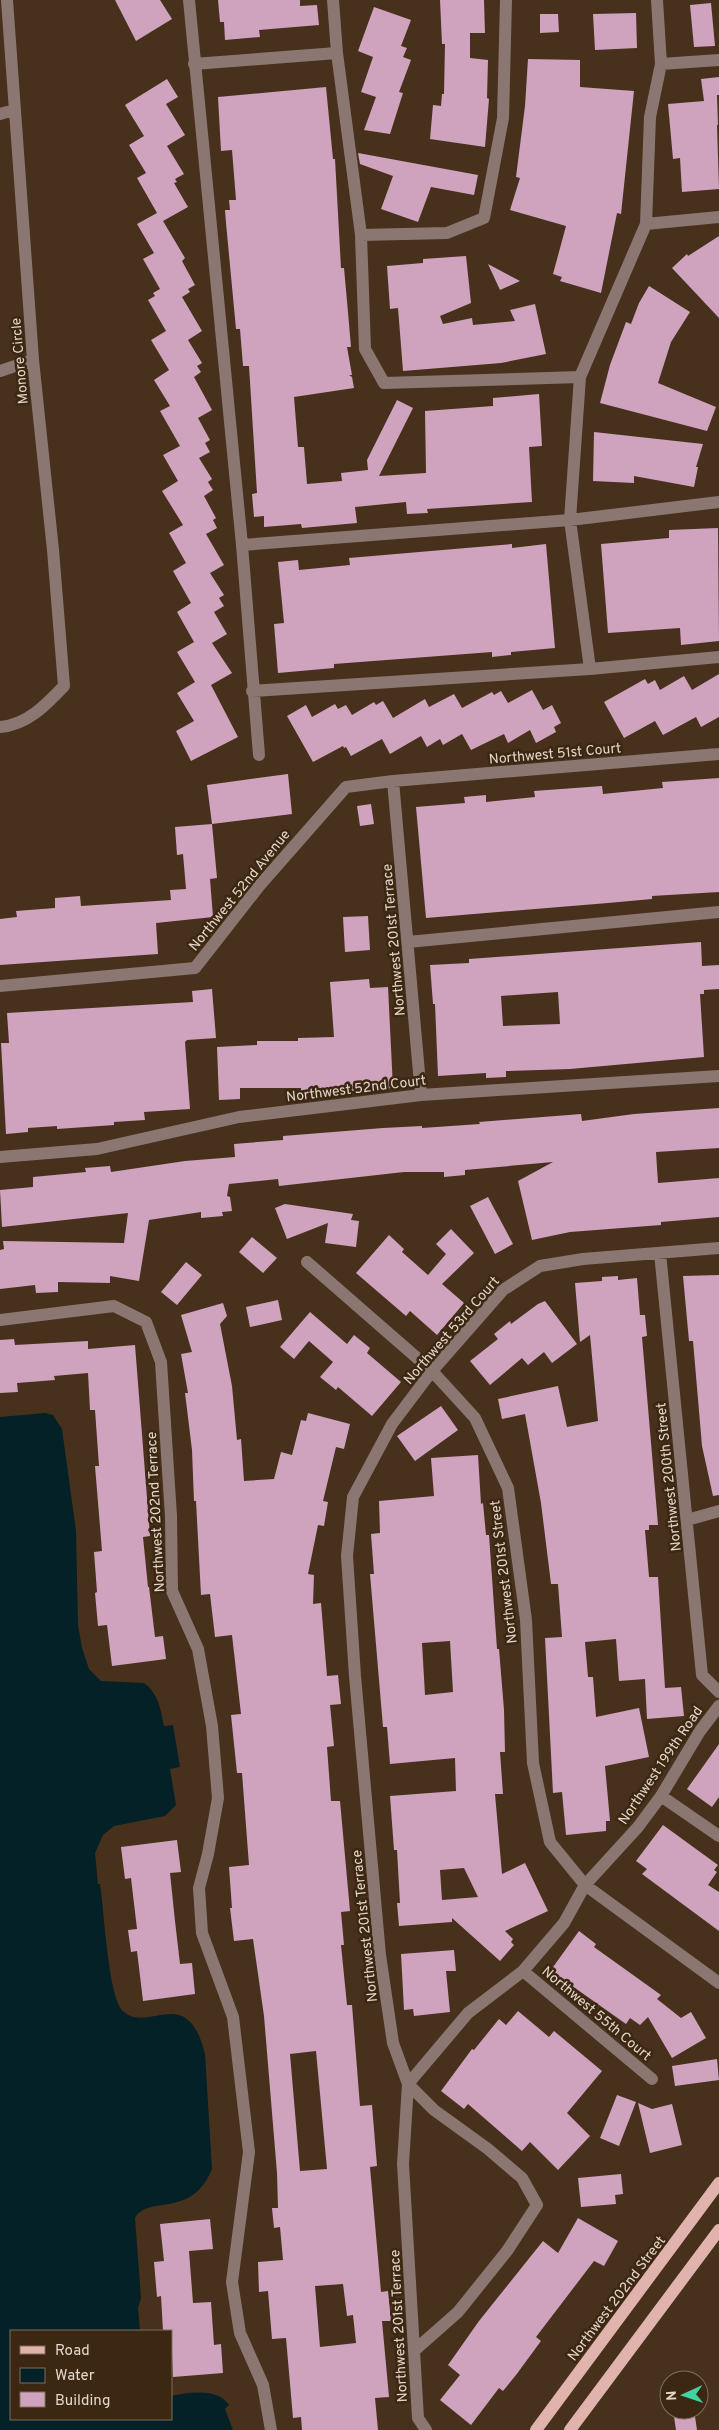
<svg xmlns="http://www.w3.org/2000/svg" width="719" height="2430" font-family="Overpass,sans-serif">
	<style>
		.water { fill: #032127 }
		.building { fill: #cfa3bd; fill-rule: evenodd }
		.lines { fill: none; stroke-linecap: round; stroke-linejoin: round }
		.minor { stroke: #8c7672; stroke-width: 12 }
		.major { stroke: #e0b4ad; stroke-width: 12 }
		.labels { text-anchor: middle; stroke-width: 5; stroke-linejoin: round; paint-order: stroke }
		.street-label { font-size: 14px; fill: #e4d6c9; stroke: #3c2712 }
	</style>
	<rect width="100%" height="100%" fill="#47311c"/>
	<!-- water -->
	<path class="water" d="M45 1413 53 1415 62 1429 76 1531 78 1625 82 1648 89 1669 101 1681 144 1683C158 1693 161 1710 164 1726L173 1725 180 1767 170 1769 176 1805 165 1816 114 1826 103 1835 95 1853 98 1884H100C104 1908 108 1997 123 2011 148 2035 187 1981 205 2054L212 2169C191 2220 149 2194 135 2218L141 2298 138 2308 140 2331H11V2419H171V2396C189 2392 219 2388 229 2405L225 2409 233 2430H0V1417Z"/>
	<!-- building -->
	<path class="building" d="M115 0H160L172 19 136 41Z
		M218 0H300V6L317 5 319 25 259 30 260 37 225 40 224 22H220Z
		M440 0H484L485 33H470V58L488 60 487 98 489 99 485 147 430 139 433 105 441 106 442 94H444L445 44H442Z
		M711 3 715 46 694 47 690 5Z
		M374 7 411 20 401 46 407 48 403 57 411 60 399 92 403 93 390 134 364 130 376 97 361 92 373 57 358 51Z
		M636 13 637 48 595 50 593 14Z
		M540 14H558L559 32 540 33Z
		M528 59 580 60V87L634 91 621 214 617 213 601 293 560 281 562 277 553 274 566 226 510 210 520 178 516 177 525 106Z
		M719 77V95H717L718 125H717L719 189 682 192 680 158 673 159 668 104 704 101 701 79Z
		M167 79 178 97 166 104 185 135 167 146 184 174 175 179 177 182 174 183 188 207 163 221 185 258 182 261 195 285 188 289 190 292 182 297 202 331 188 340 202 363 197 366 201 372 194 377 212 410 198 418 210 440 205 443 210 452 199 458 212 479 208 482 213 490 204 496 216 518 213 520 217 528 206 534 224 565 210 573 224 595 219 598 224 606 214 612 227 634 212 643 232 673 211 685 238 737 191 761 176 731 194 721 177 693 195 682 177 652 194 642 177 612 191 603 173 571 186 563 169 533 183 525 162 491 178 481 163 455 180 446 160 411 170 406 154 380 169 370 151 340 166 331 148 300 155 296 153 293 160 289 143 259 154 253 137 224 157 213 137 178 146 173 129 145 144 136 125 105Z
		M326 87 333 159H335L341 268H344L347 301 351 347H347L352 375H349L352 377 354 388 294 397 298 447H304L307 484 342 481 341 473 368 470 367 460 397 400 413 408 379 476 426 473 425 411 493 406V398L539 394 542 446 529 447 532 502 427 509 428 513 407 514 406 502 355 507 357 523 302 528 301 524 264 527V516L254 517 252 494 257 493 249 366H243L240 329H236L226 223 225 210H230L229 200H236L232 150 221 151 218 97Z
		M358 153 478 175 474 195 431 187 418 222 381 209 393 176 360 164Z
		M719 236V318L672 268 687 254 688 256Z
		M466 256 471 303 440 316 443 324 472 318 473 325 515 321 510 310 535 304 546 354 501 363 403 371 398 308 390 309 387 266 423 263V259Z
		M488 264 520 281 500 290Z
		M649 286 690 312 671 342 658 383 716 407 707 431 600 403 610 365 626 322 631 324 639 303Z
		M594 432 703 444 696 467H698L694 487 634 476V483L593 481Z
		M718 528 719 641 681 645 680 628 608 633 601 544 669 538V530Z
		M512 544V548L546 544 555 648 511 652V655L492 657V652L334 664V668L278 673 274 624 284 623 278 562 298 560 299 570 350 565 349 558Z
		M719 674V717L701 727 696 717 663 735 655 721 624 738 604 702 645 679 648 684 655 680 660 690 684 676 692 690Z
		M532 690 543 710 552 705 561 723 554 727 556 732 536 743 530 730 508 743 504 734 471 750 462 734 443 745 440 739 427 747 421 736 390 754 382 739 351 756 346 747 344 748 343 746 313 762 287 716 306 705 312 717 335 704 338 709 346 705 352 715 374 702 376 705 383 701 393 718 425 699 429 707 454 694 462 708 492 692 494 695 501 691 508 703Z
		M288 774 292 814 212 824 217 878 210 879 213 917 156 923 158 954 0 965V919L17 917 16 911 55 908V898L80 896 81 906 171 900 170 890 186 889 183 854 177 855 175 827 212 824 207 785Z
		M719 778V892L652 896V899L608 903 426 918 416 807 465 803 464 797 486 795V802L535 797 534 791 602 786 603 794 663 788 662 782Z
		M371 804 374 824 360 826 357 806Z
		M368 916 370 950 345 952 343 917Z
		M701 942 702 966 719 965V989L704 990V994H700L704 1057 570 1069 506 1071V1077L486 1078V1073L438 1076 435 1004H433L430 965 469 963V959ZM558 992 560 1024 503 1026 501 996Z
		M369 979 370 988 388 987 393 1088 340 1092V1089L301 1091V1088H240V1099L219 1100 217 1047 257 1045V1041H298V1038L334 1037 330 982Z
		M212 989 216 1038 187 1040 185 1042 190 1109 144 1112 145 1120 114 1122V1125L57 1129V1126L28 1128V1132L6 1134 1 1043H9L7 1013 193 1002 192 991Z
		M719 1108V1148L656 1152 658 1183 719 1178V1217L661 1222V1225L570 1232 532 1240 518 1181 553 1162 465 1170V1175L444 1177V1172H404L279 1186 278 1179 229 1184 227 1196 230 1197 232 1211 222 1212 223 1216 201 1218V1212L149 1220 139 1281 110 1276V1283L58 1282V1292L36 1293 35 1285 0 1289V1250L4 1249 3 1241 124 1243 128 1213 2 1227 0 1190 33 1187V1177L86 1172 85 1168 110 1166 111 1172 185 1161 235 1157 234 1144 283 1140V1136L383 1128 422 1126V1128L480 1124 479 1122 581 1114 582 1121 634 1114Z
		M488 1197 513 1244 495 1254 470 1206Z
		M285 1204 353 1214 351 1220 359 1221 356 1247 325 1243 328 1223 287 1239 275 1208Z
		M451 1229 474 1253 442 1284 464 1303 437 1335 410 1311 406 1316 356 1273 389 1235 404 1249 402 1252 428 1275 446 1254 436 1244Z
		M252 1237 277 1258 263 1273 239 1252Z
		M186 1262 202 1275 177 1305 161 1292Z
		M719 1275V1495L713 1496 702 1446 693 1341H689L683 1276Z
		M618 1276V1280L637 1278 640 1315H645L647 1336 642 1337 658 1525H649V1530H645L649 1577H658L665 1688 681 1687 684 1716 647 1719 645 1679 619 1681 616 1639 585 1642 588 1677H593L596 1717 639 1708 649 1757 605 1766 610 1821H606V1831L566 1835 562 1792 553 1793 545 1638 562 1637 558 1584H551L541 1503 525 1414 502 1419 498 1399 558 1386 567 1427 598 1421 590 1335 580 1342 575 1283 602 1281V1277Z
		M278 1300 282 1320 250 1327 246 1307Z
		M545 1301 577 1344 552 1363 544 1352 528 1365 522 1358 490 1385 470 1361 498 1339 494 1334 510 1321 511 1324 538 1304Z
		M223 1303 227 1316 220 1324 232 1386 237 1440 241 1439 244 1481 274 1479 281 1452 292 1455 301 1420 306 1421 308 1413 350 1424 344 1449 336 1447 323 1501 328 1502 324 1526 318 1525 308 1574 314 1575 313 1604 321 1603 327 1676 338 1675 341 1704 330 1705 334 1746 327 1747 331 1801H340L350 1911 341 1912 344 1945H341L347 2005H352L360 2106 372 2105 377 2166 370 2167 381 2292 388 2291 391 2321H382L389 2397 375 2398 378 2430H302L301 2417 293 2418 286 2338 272 2339 268 2291 259 2292 258 2262 283 2260 280 2227 274 2228 272 2208H278L277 2173 264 2016 253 1939 234 1941 230 1908H232L229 1867 249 1865 242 1773H237L231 1715 241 1714 232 1635 215 1637 210 1594 201 1595 196 1501H194L192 1450 185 1393H188L181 1354 192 1352 181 1315ZM316 2051 327 2169 300 2171 290 2054ZM343 2284 347 2316 353 2315 356 2343 320 2347 315 2286Z
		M310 1312 347 1344 354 1335 370 1348 367 1353 401 1382 372 1416 338 1387 336 1390 320 1377 333 1362 309 1341 294 1359 280 1347Z
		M14 1339 15 1345 88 1341V1349L135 1345 150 1536 143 1537 148 1587H149L155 1637 163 1636 166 1659 112 1666 107 1625 98 1626 95 1593 97 1592 94 1552 102 1551 95 1466H99L95 1410H90L88 1373 54 1376 55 1380 17 1383 18 1392 0 1393V1340Z
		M441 1406 458 1430 415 1461 397 1436Z
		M478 1455 481 1504 483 1503 486 1535H489L497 1649H499L504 1710 505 1752H500L503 1794H495L502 1874 525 1863 548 1911 505 1931 513 1939 511 1942 514 1945 500 1961 452 1918V1922L399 1926 397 1903H400L397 1850H394L390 1796 456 1791 455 1758 390 1764 387 1727H383L370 1574H374L371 1534 380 1533 379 1501 434 1496 431 1458ZM450 1641 453 1692 425 1695 422 1643ZM464 1868 478 1897 442 1900 440 1870Z
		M719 1744V1797L712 1807 687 1789Z
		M663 1825 718 1865 714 1870 717 1872 708 1885 719 1892V1931L642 1874 647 1869 636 1861Z
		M177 1840 181 1872 170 1873 175 1921 180 1964 192 1963 195 1994 143 2001 137 1951 131 1952 128 1930 137 1929 131 1878 125 1879 121 1847Z
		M579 1931 596 1944 594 1947 661 1995 657 1999 681 2018 691 2012 706 2038 672 2058 648 2017 640 2025 630 2018 626 2024 568 1983 566 1986 548 1974Z
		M454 1950 456 1971H446L450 2012 414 2016 413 2009 404 2010 401 1954Z
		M518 2011 549 2037 554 2031 602 2071 567 2113 590 2136 558 2170 530 2142 522 2151 468 2104 464 2109 441 2091 472 2049 474 2050 499 2019 506 2025Z
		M717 2059 719 2080 675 2086 672 2066Z
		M617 2095 636 2102 619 2146 600 2138Z
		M638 2103 652 2109 672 2104 682 2145 650 2153Z
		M621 2174 623 2194 615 2195 616 2204 581 2207 578 2178Z
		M578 2218 618 2241 604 2266 594 2261 536 2337 541 2341 516 2375 503 2391 499 2388 471 2425 440 2400 460 2375 448 2365 479 2321 543 2241 558 2253Z
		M210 2219 213 2249 189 2251 193 2303 211 2302 214 2345 221 2344 223 2373 173 2377 171 2331H163L161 2296 157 2297 154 2262 164 2261 160 2224Z
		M673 2410H694L697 2430H676Z"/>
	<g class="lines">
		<!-- minor -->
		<path class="minor" d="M189 0 242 545 259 755
			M333 0 337 53 361 235 365 349 384 383 580 377
			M194 64 337 53
			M661 64 719 60
			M0 114 14 110
			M646 224 719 217
			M361 235 447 233 484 218 503 118 506 0
			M0 371 33 360
			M242 545 570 520 719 502
			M590 669 570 520 580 377 646 224 650 117 661 64 657 0
			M252 691 590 669 719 657
			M0 727C27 725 46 705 64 686L53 550 33 360 7 0
			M393 781 421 1095
			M408 942 719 912
			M0 986 195 968 260 885 346 787 393 781 719 754
			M0 1157 97 1149 239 1117 421 1095 719 1076
			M660 1253 702 1675 719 1692
			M307 1262 432 1371 475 1418 508 1488 526 1620 533 1763 550 1842 585 1885 719 1983
			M0 1320 114 1306 146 1322 161 1362 171 1516 172 1591 198 1649 212 1726 218 1798 208 1854 199 1888 202 1933 233 2017 249 2152 232 2282 240 2333 263 2385 271 2430
			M687 1520 719 1511
			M661 1796 719 1836
			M523 1971 652 2079
			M415 2350 458 2312 507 2251 537 2205 522 2178 488 2149 434 2110 408 2084 468 2013 523 1971 564 1923 585 1885 638 1827 661 1796 700 1731 719 1706
			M426 2430 418 2418 403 2164 408 2084 393 2043 380 1955 355 1676 347 1556 353 1497 392 1424 432 1371 503 1290 540 1266 583 1259 719 1248"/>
		<!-- major -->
		<path class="major" d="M536 2430 719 2183
			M570 2430 719 2230"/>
	</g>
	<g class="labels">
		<!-- street labels -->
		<g class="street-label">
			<text transform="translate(19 361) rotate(-95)" y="5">Monore Circle</text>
			<text transform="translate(555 753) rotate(-5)" y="5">Northwest 51st Court</text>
			<text transform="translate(239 890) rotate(-51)" y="5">Northwest 52nd Avenue</text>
			<text transform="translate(393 940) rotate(-95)" y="5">Northwest 201st Terrace</text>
			<text transform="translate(356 1088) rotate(-7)" y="5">Northwest 52nd Court</text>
			<text transform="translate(451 1330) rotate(-49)" y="5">Northwest 53rd Court</text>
			<text transform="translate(668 1477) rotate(-96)" y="5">Northwest 200th Street</text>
			<text transform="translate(155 1512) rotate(-93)" y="5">Northwest 202nd Terrace</text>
			<text transform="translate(503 1572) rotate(-97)" y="5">Northwest 201st Street</text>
			<text transform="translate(660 1765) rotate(-56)" y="5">Northwest 199th Road</text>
			<text transform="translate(364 1926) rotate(-96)" y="5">Northwest 201st Terrace</text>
			<text transform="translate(597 2013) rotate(40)" y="5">Northwest 55th Court</text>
			<text transform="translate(616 2298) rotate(-53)" y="5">Northwest 202nd Street</text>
			<text transform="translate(398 2326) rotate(-93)" y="5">Northwest 201st Terrace</text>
		</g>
	</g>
	<!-- legend -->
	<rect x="10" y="2330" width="162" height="90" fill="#3c2712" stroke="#7f6d5b"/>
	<rect x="20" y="2346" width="25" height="8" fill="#e0b4ad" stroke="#7f6d5b"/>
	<text x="55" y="2355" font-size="15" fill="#e4d6c9">Road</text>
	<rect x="20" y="2368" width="25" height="15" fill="#032127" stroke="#7f6d5b"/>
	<text x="55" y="2380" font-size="15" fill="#e4d6c9">Water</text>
	<rect x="20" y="2392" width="25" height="15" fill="#cfa3bd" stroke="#7f6d5b"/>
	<text x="55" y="2405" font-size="15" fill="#e4d6c9">Building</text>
	<!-- north arrow -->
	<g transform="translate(684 2395) rotate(267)"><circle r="24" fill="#3c2712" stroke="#7f6d5b"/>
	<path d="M0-4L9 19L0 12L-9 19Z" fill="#3fd4a2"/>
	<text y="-8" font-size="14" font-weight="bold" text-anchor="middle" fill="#e4d6c9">N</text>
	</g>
</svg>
